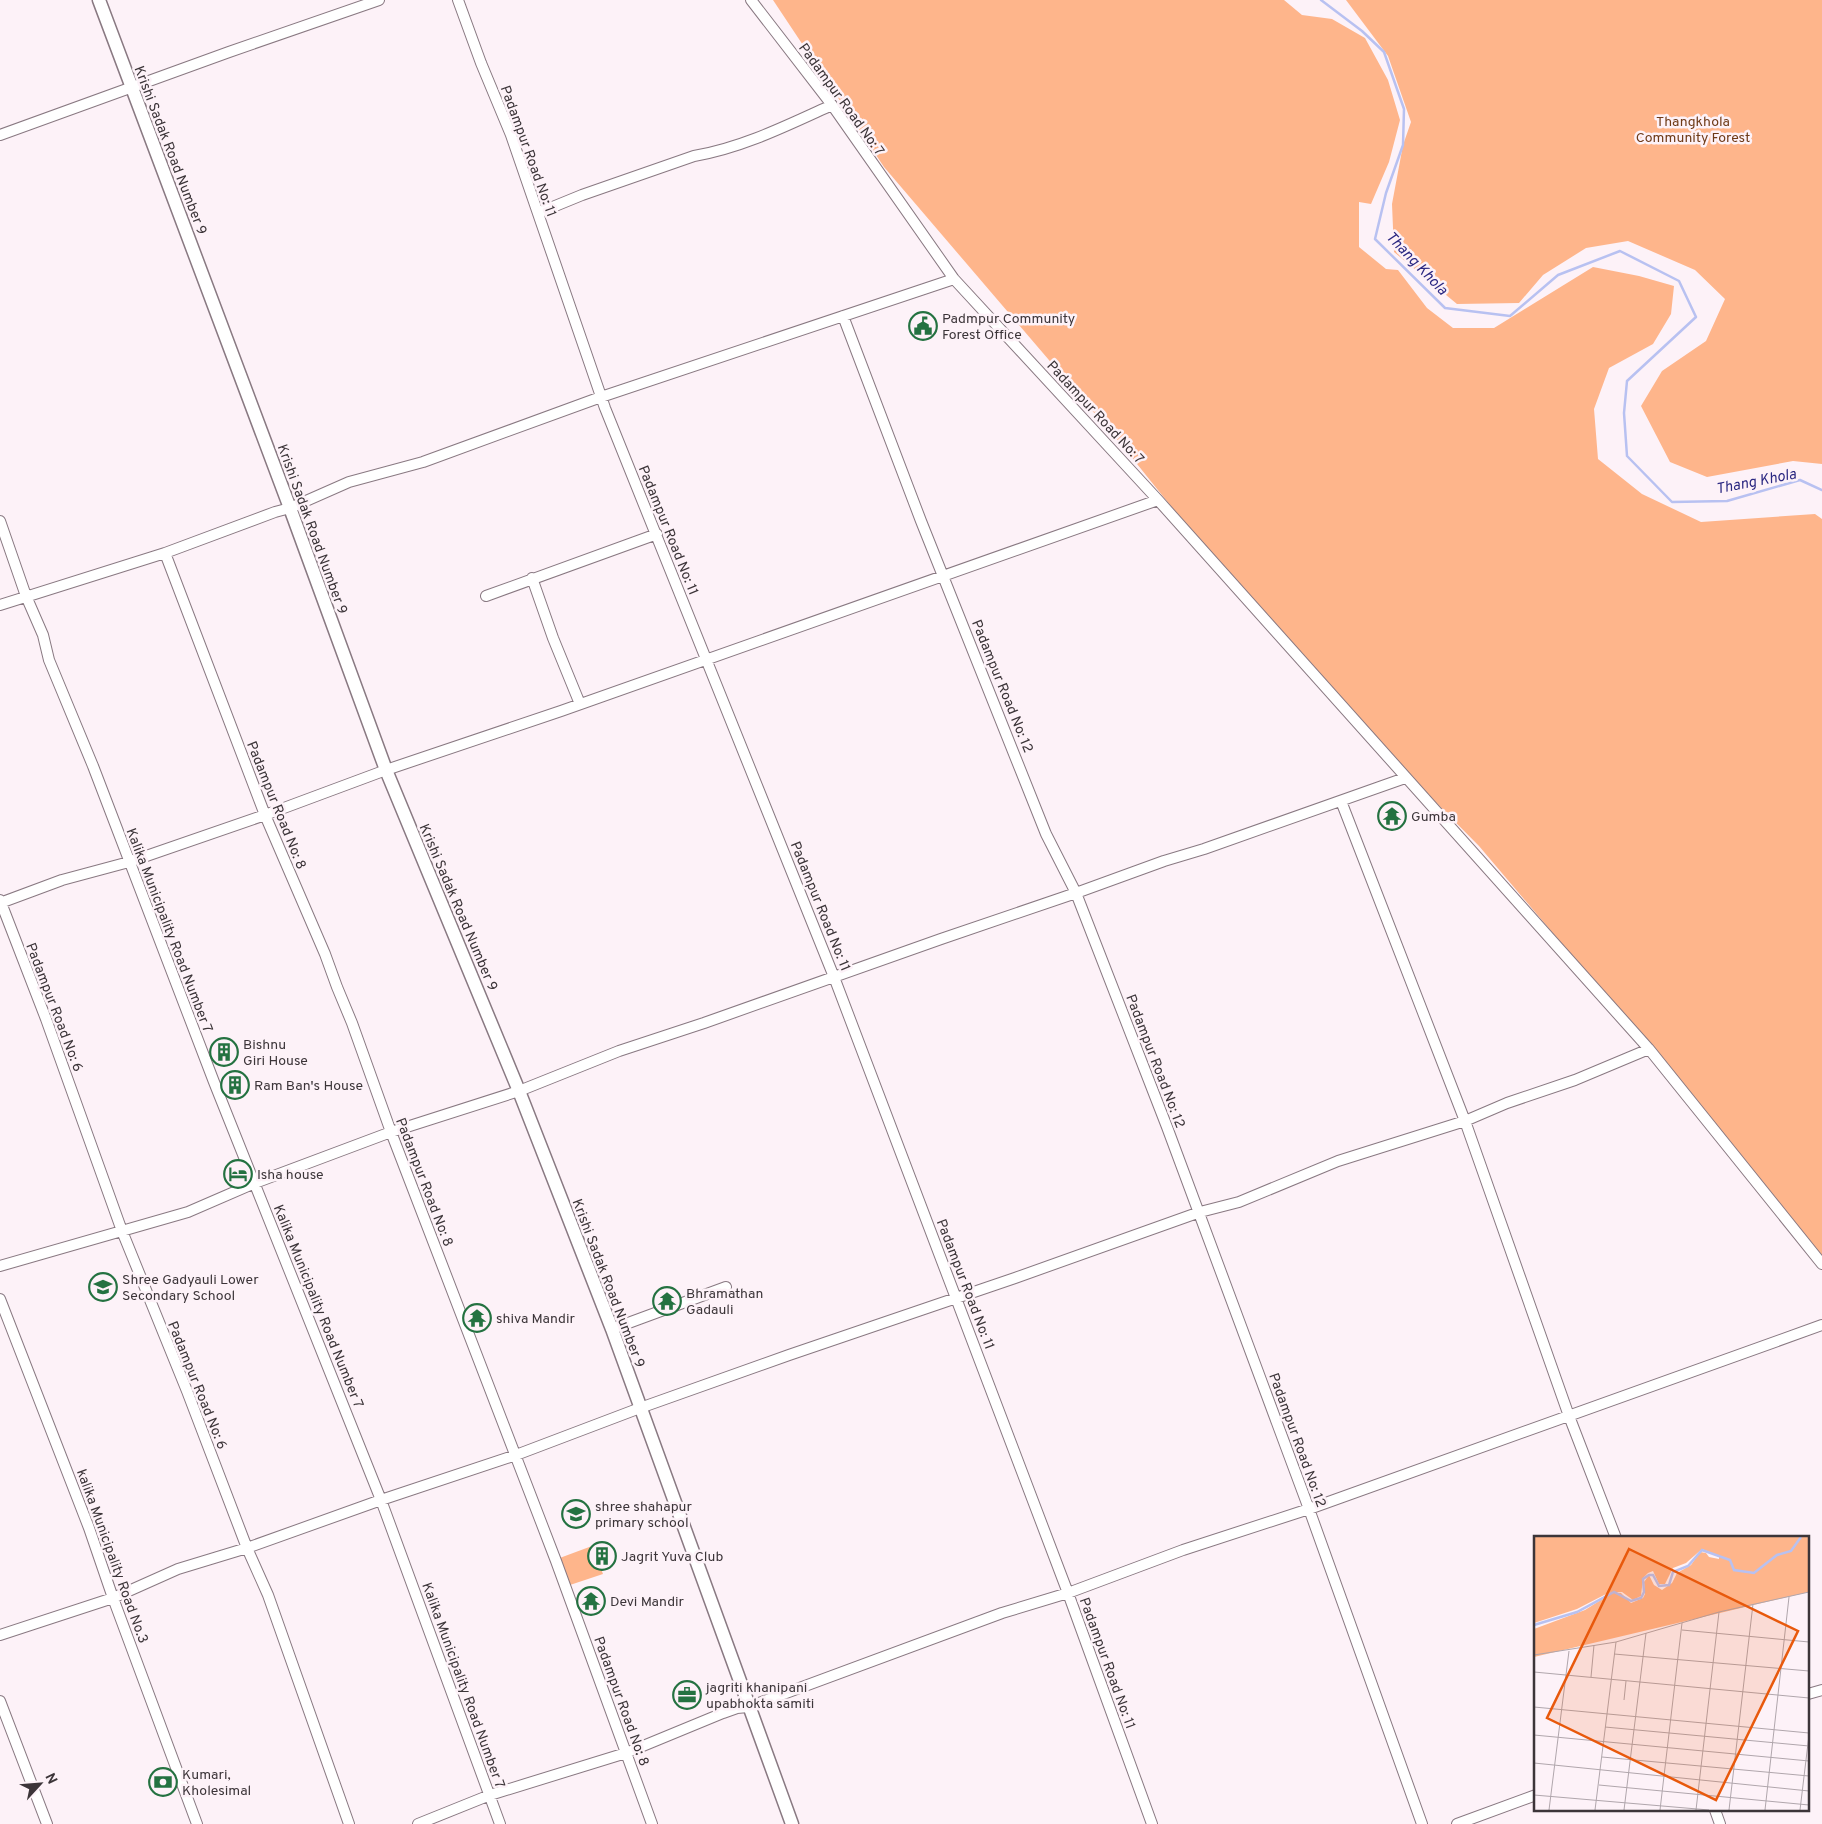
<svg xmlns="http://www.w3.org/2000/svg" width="1822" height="1824" font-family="Overpass,sans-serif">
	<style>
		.green { fill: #feb58b }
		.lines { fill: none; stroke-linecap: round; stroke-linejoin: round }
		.stream { stroke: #b8c1f1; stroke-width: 2.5 }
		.minor-casing { stroke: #897982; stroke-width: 12 }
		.tertiary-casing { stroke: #897982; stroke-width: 15 }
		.minor { stroke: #fff; stroke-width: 10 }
		.tertiary { stroke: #fff; stroke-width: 12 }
		.labels { text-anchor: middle; stroke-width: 5; stroke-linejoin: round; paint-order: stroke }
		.street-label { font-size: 14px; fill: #3c3539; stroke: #fdf2f8 }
		.park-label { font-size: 14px; fill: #6f3b18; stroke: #fdf2f8 }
		.poi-label { font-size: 14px; fill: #3c3539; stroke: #fdf2f8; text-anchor: start }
		.water-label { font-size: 15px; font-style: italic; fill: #2b2882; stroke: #fdf2f8 }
		.inset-river { fill: none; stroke: #b8c1f1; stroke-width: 2.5 }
		.inset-road { fill: none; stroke: #b0a6ac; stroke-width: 1 }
		.view { fill: #e8590c; fill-opacity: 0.15; stroke: #e8590c; stroke-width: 2.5 }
		.inset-edge { fill: none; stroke: #3c3539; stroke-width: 2.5 }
	</style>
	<rect width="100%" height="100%" fill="#fdf2f8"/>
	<!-- green -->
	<path class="green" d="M773 0H1284L1302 15 1332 19 1365 38 1388 80 1400 120 1389 162 1371 204 1359 202V247L1386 269 1398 270 1427 308 1453 328H1494L1593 267 1639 276 1674 286 1671 314 1653 344 1609 368 1594 409 1598 459 1642 494 1701 522 1815 514 1822 519V1261L1662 1062 1479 846 1292 657 1125 449 884 167Z
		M1346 0H1822V464L1793 461 1707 477 1670 462 1641 406 1662 371 1706 341 1725 299 1695 270 1628 241 1586 248 1543 275 1519 303 1457 304 1394 252 1392 204 1403 145 1411 122 1388 56Z
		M592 1546 603 1574 567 1586 557 1559Z"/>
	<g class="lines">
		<!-- stream -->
		<path class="stream" d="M1321 0 1362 31 1384 52 1404 109 1403 145 1386 193 1375 239 1445 308 1510 316 1558 275 1620 251 1679 281 1696 317 1627 381 1624 413 1627 456 1672 502 1727 501 1800 480 1822 490"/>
		<defs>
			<path id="minor" d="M458 0 481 63 511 135 605 408 834 977 1068 1593 1152 1824
				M751 0 832 105 954 279 1158 500 1649 1049 1822 1264
				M0 135 229 52 379 0
				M538 213 582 195 694 156C742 148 788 125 832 105
				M843 316 921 521 1046 834 1076 893 1167 1127 1309 1509 1422 1824
				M0 521 26 596 43 635 49 660 93 766 214 1082 381 1500 500 1824
				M165 553 265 815 325 954 337 987 352 1023 391 1132 556 1561 652 1824
				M532 578 553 638 580 704
				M486 596 657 534
				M0 605 165 553 275 512 290 508 349 482 423 462 601 397 954 279
				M1341 801 1465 1121 1569 1416 1616 1538
				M0 900 46 1019 122 1231 187 1391 247 1548 268 1595 349 1824
				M0 903 62 880 129 862 265 815 386 770 561 711 1158 500
				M0 1266 188 1212 255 1183 391 1132 519 1091 619 1051 704 1023 941 939 1076 893 1164 861 1204 849 1405 778
				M0 1299 89 1528 113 1598 197 1824
				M612 1329 726 1287
				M0 1635 113 1598 178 1569 247 1548 381 1500 516 1455 640 1408 789 1355 1015 1278 1200 1212 1239 1202 1338 1161 1465 1121 1507 1103 1575 1080 1649 1049
				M1808 1694 1822 1690
				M0 1701 47 1824
				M1715 1810 1720 1824
				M418 1824 490 1795 626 1753 723 1713 737 1708 748 1707 1002 1613 1068 1593 1183 1550 1309 1509 1822 1325
				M1457 1824 1536 1795"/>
			<path id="tertiary" d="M99 0 290 508 386 770 519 1091 612 1329 792 1824"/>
		</defs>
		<!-- minor casing -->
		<use href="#minor" class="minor-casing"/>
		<!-- tertiary casing -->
		<use href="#tertiary" class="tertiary-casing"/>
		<!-- minor -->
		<use href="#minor" class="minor"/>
		<!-- tertiary -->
		<use href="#tertiary" class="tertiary"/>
	</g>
	<!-- icons -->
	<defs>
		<symbol id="civic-ring" viewBox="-11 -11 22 22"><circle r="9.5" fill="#fdf2f8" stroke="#247241" stroke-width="1.5"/><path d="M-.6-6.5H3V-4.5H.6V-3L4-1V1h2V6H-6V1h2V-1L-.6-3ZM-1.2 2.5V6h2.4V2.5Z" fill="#247241"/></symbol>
		<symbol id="temple-ring" viewBox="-11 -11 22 22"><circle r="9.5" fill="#fdf2f8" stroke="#247241" stroke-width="1.5"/><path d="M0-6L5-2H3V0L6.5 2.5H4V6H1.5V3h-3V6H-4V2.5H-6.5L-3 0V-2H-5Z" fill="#247241"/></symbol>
		<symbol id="building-ring" viewBox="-11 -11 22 22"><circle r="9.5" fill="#fdf2f8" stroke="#247241" stroke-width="1.5"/><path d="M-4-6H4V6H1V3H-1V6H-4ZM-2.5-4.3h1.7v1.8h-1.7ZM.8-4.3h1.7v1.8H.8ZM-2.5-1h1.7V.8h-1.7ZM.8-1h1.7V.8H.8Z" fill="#247241"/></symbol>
		<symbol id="hotel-ring" viewBox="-11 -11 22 22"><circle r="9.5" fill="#fdf2f8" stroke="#247241" stroke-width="1.5"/><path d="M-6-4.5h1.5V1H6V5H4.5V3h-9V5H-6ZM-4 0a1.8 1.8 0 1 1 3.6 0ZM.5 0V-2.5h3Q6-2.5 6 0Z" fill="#247241"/></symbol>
		<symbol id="school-ring" viewBox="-11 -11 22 22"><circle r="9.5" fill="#fdf2f8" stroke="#247241" stroke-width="1.5"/><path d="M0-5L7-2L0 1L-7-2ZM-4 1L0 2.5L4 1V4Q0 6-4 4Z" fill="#247241"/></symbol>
		<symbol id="office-ring" viewBox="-11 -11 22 22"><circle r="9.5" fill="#fdf2f8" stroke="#247241" stroke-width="1.5"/><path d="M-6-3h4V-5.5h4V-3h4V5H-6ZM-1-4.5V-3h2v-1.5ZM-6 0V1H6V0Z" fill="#247241"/></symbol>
		<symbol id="bank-ring" viewBox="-11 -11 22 22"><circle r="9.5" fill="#fdf2f8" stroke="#247241" stroke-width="1.5"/><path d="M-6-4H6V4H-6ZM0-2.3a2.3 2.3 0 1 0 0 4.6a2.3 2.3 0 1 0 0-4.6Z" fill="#247241"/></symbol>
	</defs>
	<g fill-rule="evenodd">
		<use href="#civic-ring" x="907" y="310" width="32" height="32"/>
		<use href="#temple-ring" x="1376" y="800" width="32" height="32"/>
		<use href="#building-ring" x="208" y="1036" width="32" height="32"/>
		<use href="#building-ring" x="219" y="1069" width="32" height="32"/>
		<use href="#hotel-ring" x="222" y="1158" width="32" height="32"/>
		<use href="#school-ring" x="87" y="1271" width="32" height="32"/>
		<use href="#temple-ring" x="651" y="1285" width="32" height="32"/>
		<use href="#temple-ring" x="461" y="1302" width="32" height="32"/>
		<use href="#school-ring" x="560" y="1498" width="32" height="32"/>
		<use href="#building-ring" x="586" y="1540" width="32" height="32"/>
		<use href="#temple-ring" x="575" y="1585" width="32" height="32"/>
		<use href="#office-ring" x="671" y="1679" width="32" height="32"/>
		<use href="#bank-ring" x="147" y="1766" width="32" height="32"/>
	</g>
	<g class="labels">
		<!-- street labels -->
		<g class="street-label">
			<text transform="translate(842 99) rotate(54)" y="5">Padampur Road No: 7</text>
			<text transform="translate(171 150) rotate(69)" y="5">Krishi Sadak Road Number 9</text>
			<text transform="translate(529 151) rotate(70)" y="5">Padampur Road No: 11</text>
			<text transform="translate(1096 412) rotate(47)" y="5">Padampur Road No: 7</text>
			<text transform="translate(313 529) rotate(70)" y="5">Krishi Sadak Road Number 9</text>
			<text transform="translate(669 530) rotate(68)" y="5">Padampur Road No: 11</text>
			<text transform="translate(1003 686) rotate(68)" y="5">Padampur Road No: 12</text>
			<text transform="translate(277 805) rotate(68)" y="5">Padampur Road No: 8</text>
			<text transform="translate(821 906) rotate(68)" y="5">Padampur Road No: 11</text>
			<text transform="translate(459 907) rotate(67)" y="5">Krishi Sadak Road Number 9</text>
			<text transform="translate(170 930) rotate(69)" y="5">Kalika Municipality Road Number 7</text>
			<text transform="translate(55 1007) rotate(69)" y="5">Padampur Road No: 6</text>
			<text transform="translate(1156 1061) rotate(69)" y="5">Padampur Road No: 12</text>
			<text transform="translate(425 1182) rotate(69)" y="5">Padampur Road No: 8</text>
			<text transform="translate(609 1283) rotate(69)" y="5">Krishi Sadak Road Number 9</text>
			<text transform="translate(966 1284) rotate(69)" y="5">Padampur Road No: 11</text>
			<text transform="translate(319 1306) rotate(68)" y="5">Kalika Municipality Road Number 7</text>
			<text transform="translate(198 1385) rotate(68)" y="5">Padampur Road No: 6</text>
			<text transform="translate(1298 1440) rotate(70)" y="5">Padampur Road No: 12</text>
			<text transform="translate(113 1556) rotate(70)" y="5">kalika Municipality Road No.3</text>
			<text transform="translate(1108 1663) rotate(70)" y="5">Padampur Road No: 11</text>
			<text transform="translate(464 1685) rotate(70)" y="5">Kalika Municipality Road Number 7</text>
			<text transform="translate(622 1701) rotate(70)" y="5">Padampur Road No: 8</text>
		</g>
		<!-- park labels -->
		<g class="park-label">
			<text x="1693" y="126">Thangkhola<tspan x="1693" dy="16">Community Forest</tspan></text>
		</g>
		<!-- poi labels -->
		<g class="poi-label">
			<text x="942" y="323">Padmpur Community<tspan x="942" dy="16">Forest Office</tspan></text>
			<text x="1411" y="821">Gumba</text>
			<text x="243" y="1049">Bishnu<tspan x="243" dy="16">Giri House</tspan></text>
			<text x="254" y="1090">Ram Ban's House</text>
			<text x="257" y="1179">Isha house</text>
			<text x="122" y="1284">Shree Gadyauli Lower<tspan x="122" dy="16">Secondary School</tspan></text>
			<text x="686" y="1298">Bhramathan<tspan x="686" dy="16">Gadauli</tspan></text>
			<text x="496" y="1323">shiva Mandir</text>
			<text x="595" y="1511">shree shahapur<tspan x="595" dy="16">primary school</tspan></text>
			<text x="621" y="1561">Jagrit Yuva Club</text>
			<text x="610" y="1606">Devi Mandir</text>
			<text x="706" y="1692">jagriti khanipani<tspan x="706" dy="16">upabhokta samiti</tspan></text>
			<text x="182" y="1779">Kumari,<tspan x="182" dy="16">Kholesimal</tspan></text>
		</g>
		<!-- water labels -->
		<g class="water-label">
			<text transform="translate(1417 263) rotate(46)" y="5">Thang Khola</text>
			<text transform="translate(1756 481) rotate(-11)" y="5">Thang Khola</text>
		</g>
	</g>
	<!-- overview -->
	<g transform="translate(1534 1536)">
		<rect width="275" height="275" fill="#fdf2f8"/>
		<path d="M0 1H275V56L0 121V93L51 74 78 57H87L97 67 109 62 111 58 110 46 115 39 120 49 128 54 138 47 143 37 157 29 166 16 172 17 175 21 185 23V20L168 13 152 27 139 32 131 48H125L119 35 114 37 109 42 107 60 99 64 88 56 74 57 43 73 0 87Z" fill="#feb58b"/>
		<path class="inset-river" d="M0 89 43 76 80 56 97 65 107 62 110 56 109 43 115 39H119L125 50 135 49 139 36 154 30 168 14 196 24 200 34 220 37 243 19 257 15 267 1"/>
		<path class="inset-road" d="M148 94 275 106M80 118 275 135M0 119 82 106 185 76 275 56M0 136 275 162M57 141 60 109M90 164 92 145M0 171 275 197M71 191 275 210M0 199 275 225M68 221 275 240M0 227 275 255M65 249 275 269M0 259 175 274M15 274 35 115M61 274 82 106M90 274 112 97M126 274 148 87M162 274 185 76M195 274 219 68M231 274 255 61M266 274 275 199"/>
		<path class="view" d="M95 13 264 95 182 264 13 182Z"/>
		<rect width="275" height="275" class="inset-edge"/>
	</g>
	<!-- north arrow -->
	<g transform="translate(40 1784) rotate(64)" stroke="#fdf2f8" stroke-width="4" paint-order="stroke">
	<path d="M0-4L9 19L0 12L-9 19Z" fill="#3c3539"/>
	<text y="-8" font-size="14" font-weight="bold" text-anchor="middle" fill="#3c3539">N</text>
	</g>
</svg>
